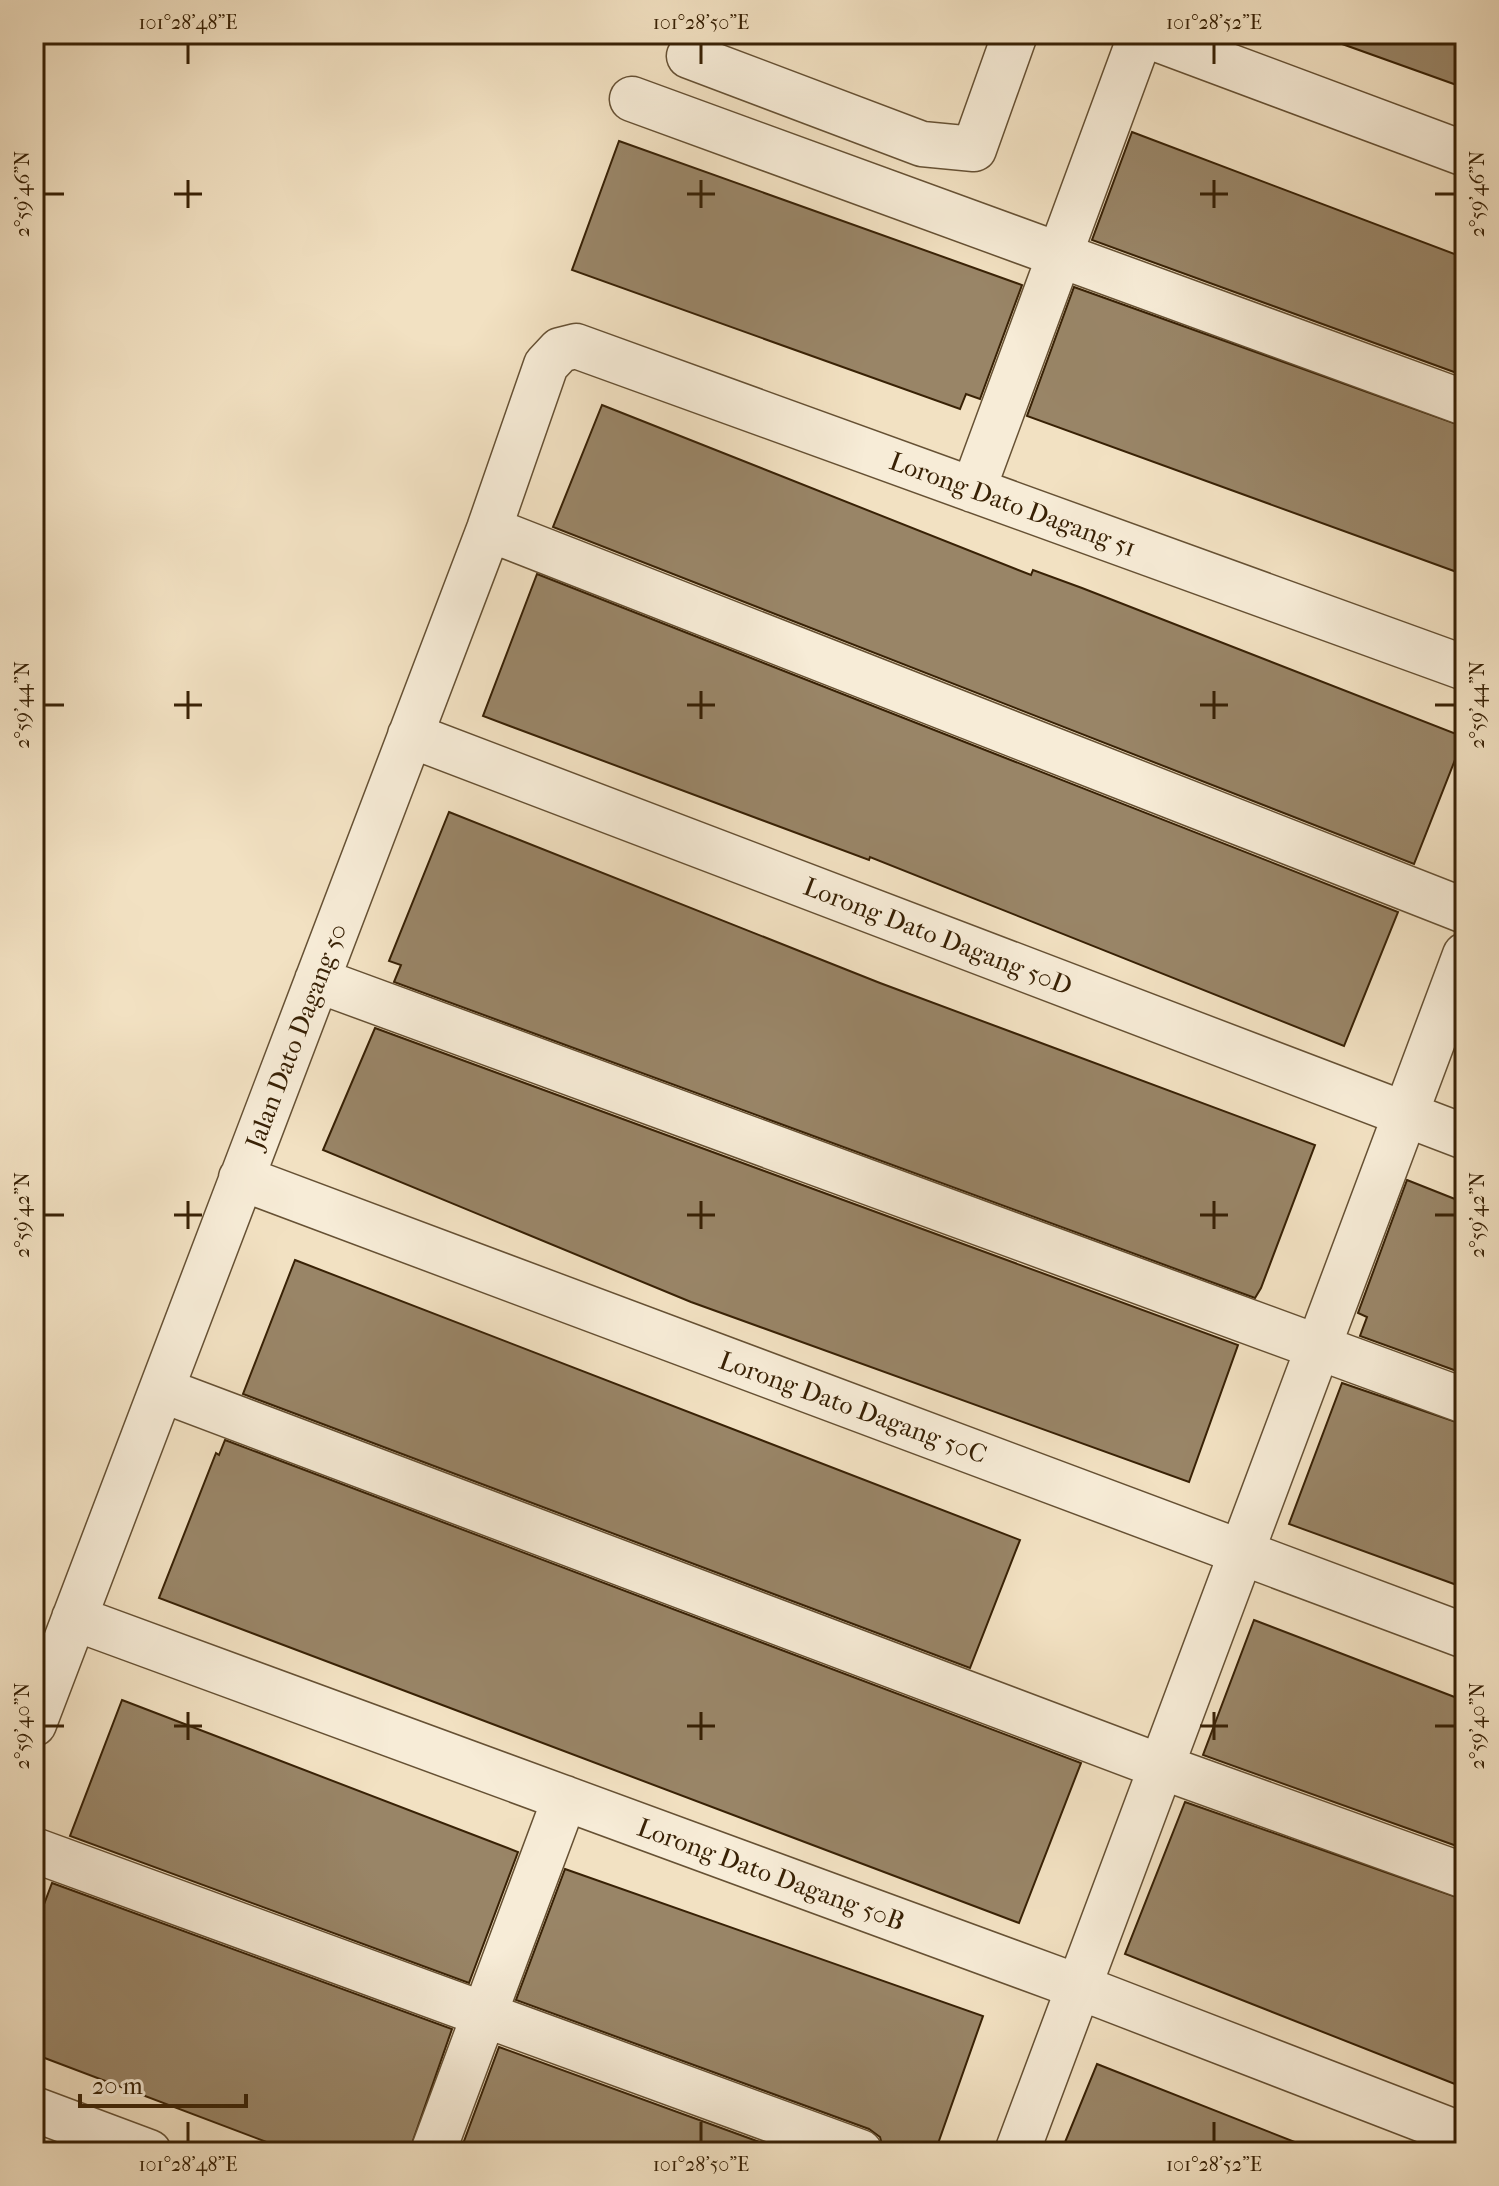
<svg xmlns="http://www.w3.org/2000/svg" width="1499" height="2186" font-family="'IM FELL French Canon',serif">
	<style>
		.building { fill: #998567; stroke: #382105; stroke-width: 2 }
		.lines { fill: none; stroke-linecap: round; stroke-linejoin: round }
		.minor-casing { stroke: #665134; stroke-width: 47 }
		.minor { stroke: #f7ecd7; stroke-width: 44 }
		.ticks { fill: none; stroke: #382105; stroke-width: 3 }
		.labels { text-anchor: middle; stroke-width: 8; stroke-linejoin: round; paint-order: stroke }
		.street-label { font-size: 26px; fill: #382105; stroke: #f7ecd7 }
		.neatline { fill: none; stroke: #382105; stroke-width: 3 }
		.ticks-label { font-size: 20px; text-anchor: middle; fill: #382105 }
	</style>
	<rect width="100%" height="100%" fill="#f2e1c2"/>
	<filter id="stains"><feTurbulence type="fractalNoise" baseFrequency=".0025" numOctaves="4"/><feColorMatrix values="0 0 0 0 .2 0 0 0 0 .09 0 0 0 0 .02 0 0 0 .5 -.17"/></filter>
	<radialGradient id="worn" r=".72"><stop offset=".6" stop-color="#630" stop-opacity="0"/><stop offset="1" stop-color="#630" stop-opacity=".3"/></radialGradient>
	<!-- building -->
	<path class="building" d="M1332 34H1465V88L1331 40Z
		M1132 132 1465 258V376L1092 240Z
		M619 141 1022 285 980 399 966 394 960 409 572 270Z
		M1074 287 1465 427V575L1027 416Z
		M602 405 1031 575 1033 570 1082 588 1464 737 1414 864 553 527Z
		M537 574 1398 912 1344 1046 870 857 869 860 483 716Z
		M449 812 880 983 1315 1145 1261 1288 1255 1298 394 982 401 965 389 961Z
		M375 1028 1238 1345 1189 1482 691 1302 323 1150Z
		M1407 1180 1465 1203V1374L1360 1336 1367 1317 1358 1313Z
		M295 1260 1020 1540 970 1668 243 1394Z
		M1342 1383 1465 1425V1588L1289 1524Z
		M225 1440 1081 1763 1019 1923 159 1598 216 1453 219 1455Z
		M1254 1620 1465 1701V1849L1203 1755Z
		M122 1700 518 1852 469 1983 70 1836Z
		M1185 1802 1465 1900V2088L1125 1954Z
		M565 1869 983 2016 935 2152H884L880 2137 869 2129 516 2000Z
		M52 1883 452 2029 409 2152H293L34 2054V1931Z
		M499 2047 787 2152H460Z
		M1097 2064 1310 2148V2152H1061Z"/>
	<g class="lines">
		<defs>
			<path id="minor" d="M1143 34 1465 154
				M689 56 922 144 974 149 1015 34
				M632 99 1465 403
				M973 490 1141 34
				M489 529 1465 911
				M410 735 1465 1137
				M317 980 1465 1401
				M241 1178 1465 1636
				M162 1390 1162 1767 1465 1876
				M74 1618 1079 1987 1465 2136
				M34 1724 489 529 546 365 560 350 576 346 1465 668
				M34 1850 860 2152
				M34 2109 149 2152
				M433 2152 565 1798
				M1017 2152 1465 955"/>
		</defs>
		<!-- minor casing -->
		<use href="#minor" class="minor-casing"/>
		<!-- minor -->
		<use href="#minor" class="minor"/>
	</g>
	<!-- ticks -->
	<path class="ticks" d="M188 44V64M701 44V64M1214 44V64M188 180V208M701 180V208M1214 180V208M44 194H64M174 194H202M687 194H715M1200 194H1228M1435 194H1455M188 691V719M701 691V719M1214 691V719M44 705H64M174 705H202M687 705H715M1200 705H1228M1435 705H1455M188 1201V1229M701 1201V1229M1214 1201V1229M44 1215H64M174 1215H202M687 1215H715M1200 1215H1228M1435 1215H1455M188 1712V1740M701 1712V1740M1214 1712V1740M44 1726H64M174 1726H202M687 1726H715M1200 1726H1228M1435 1726H1455M188 2122V2142M701 2122V2142M1214 2122V2142"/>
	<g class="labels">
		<!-- street labels -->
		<g class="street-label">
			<text transform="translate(1013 504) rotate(20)" y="9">Lorong Dato Dagang 51</text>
			<text transform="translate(938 936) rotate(21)" y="9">Lorong Dato Dagang 50D</text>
			<text transform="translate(296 1036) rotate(-69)" y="9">Jalan Dato Dagang 50</text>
			<text transform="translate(853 1407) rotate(20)" y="9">Lorong Dato Dagang 50C</text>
			<text transform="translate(771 1874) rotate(20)" y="9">Lorong Dato Dagang 50B</text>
		</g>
	</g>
	<!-- margin -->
	<rect width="1499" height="2186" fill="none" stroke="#f2e1c2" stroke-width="88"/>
	<!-- scale -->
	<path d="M80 2094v12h166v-12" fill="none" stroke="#382105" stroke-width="4"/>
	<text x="92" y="2094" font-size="24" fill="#382105" stroke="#f7ecd7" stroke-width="6" paint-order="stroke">20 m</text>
	<rect x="44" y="44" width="1411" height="2098" class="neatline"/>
	<g class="ticks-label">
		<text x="188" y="29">101°28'48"E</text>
		<text x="701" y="29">101°28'50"E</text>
		<text x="1214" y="29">101°28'52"E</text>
		<text transform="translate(22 194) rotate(-90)" y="7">2°59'46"N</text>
		<text transform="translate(1477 194) rotate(-90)" y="7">2°59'46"N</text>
		<text transform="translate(22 705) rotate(-90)" y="7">2°59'44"N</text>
		<text transform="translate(1477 705) rotate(-90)" y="7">2°59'44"N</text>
		<text transform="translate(22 1215) rotate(-90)" y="7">2°59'42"N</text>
		<text transform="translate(1477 1215) rotate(-90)" y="7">2°59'42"N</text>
		<text transform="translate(22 1726) rotate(-90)" y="7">2°59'40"N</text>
		<text transform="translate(1477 1726) rotate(-90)" y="7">2°59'40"N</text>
		<text x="188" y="2171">101°28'48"E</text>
		<text x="701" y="2171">101°28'50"E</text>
		<text x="1214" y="2171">101°28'52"E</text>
	</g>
	<rect width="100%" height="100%" filter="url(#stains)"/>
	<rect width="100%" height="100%" fill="url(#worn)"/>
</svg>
